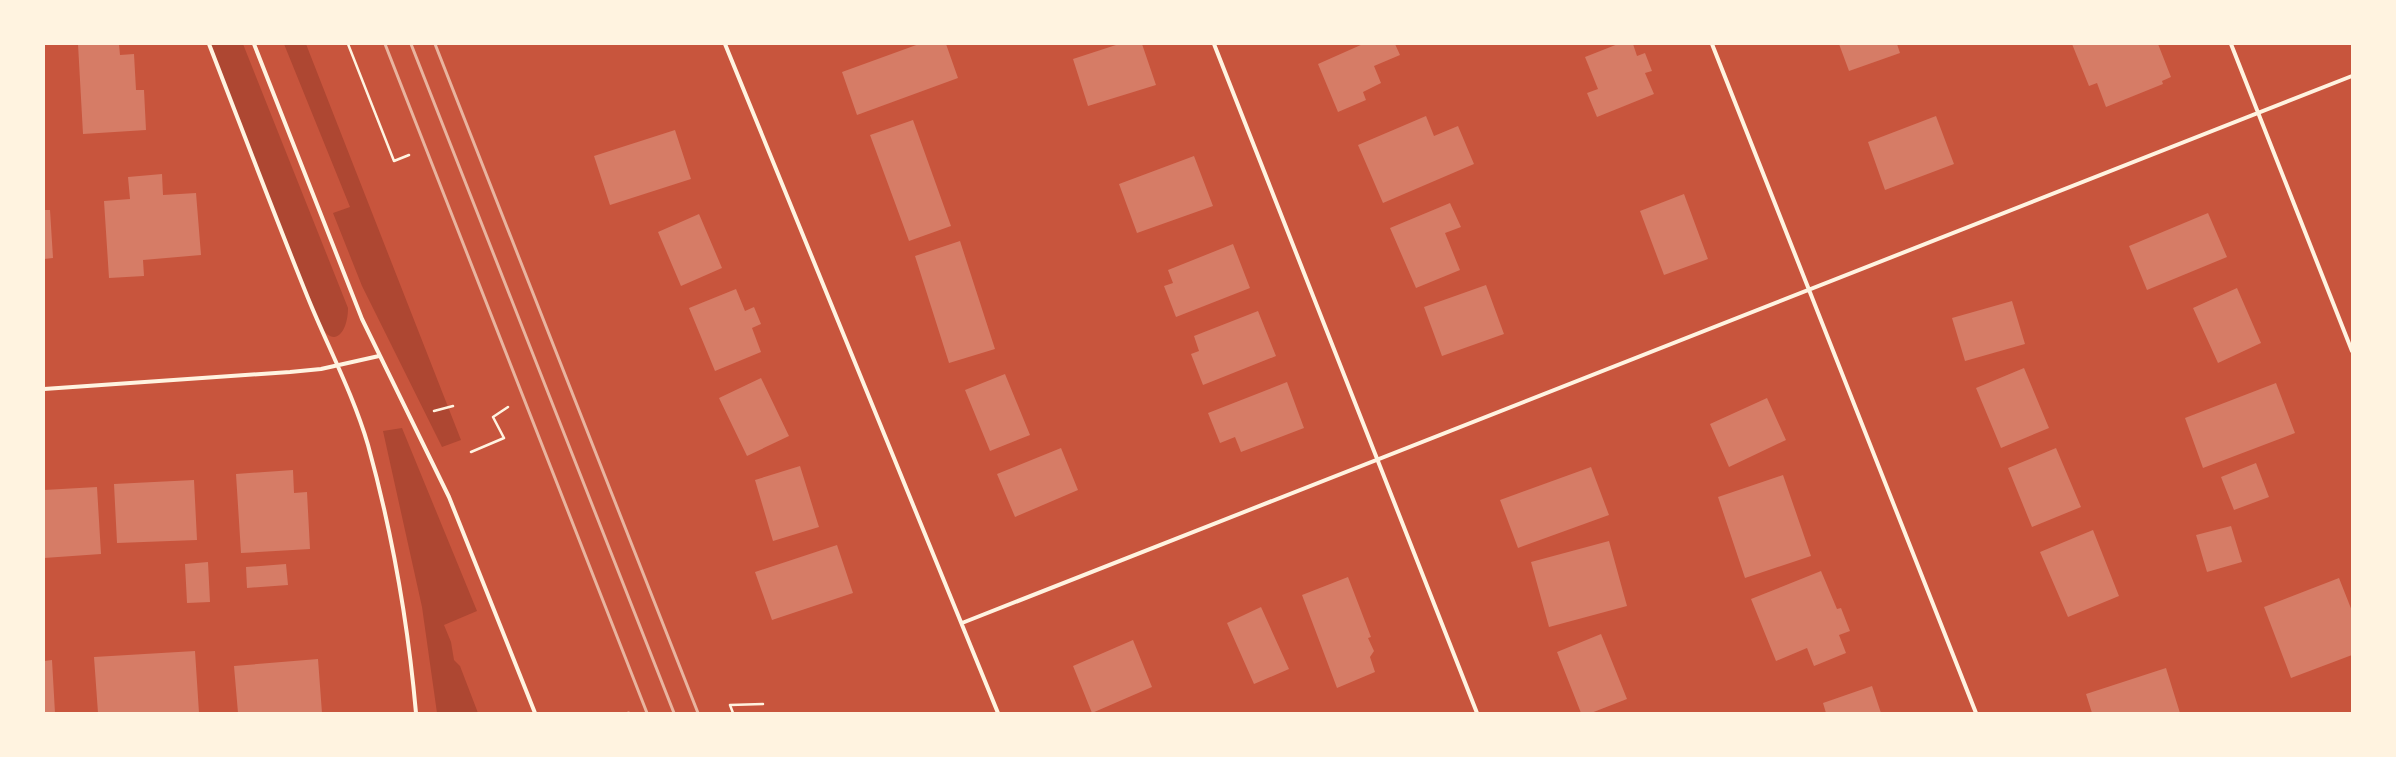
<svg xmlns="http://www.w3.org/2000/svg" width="2396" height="757" font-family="Roboto,sans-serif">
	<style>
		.green { fill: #ae4732 }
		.building { fill: #d67c66 }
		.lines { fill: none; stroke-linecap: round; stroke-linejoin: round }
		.path { stroke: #fff3e0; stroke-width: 2.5 }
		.minor { stroke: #fff3e0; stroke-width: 4 }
		.rail { stroke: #e9b49f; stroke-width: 3 }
	</style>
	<rect width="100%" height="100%" fill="#c8553d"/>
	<!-- green -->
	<path class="green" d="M209 44H243L348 308C348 332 334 351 319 323Z
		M284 44H306L461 440 442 447 362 286 333 213 350 207Z
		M402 428 477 611 444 625 451 642 454 660 460 666 478 713H437L422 607 383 431Z"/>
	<!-- building -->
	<path class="building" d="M78 44H119L120 55 134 54 136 90H144L146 130 83 134Z
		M919 44H946L958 78 857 115 842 72Z
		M1119 44H1142L1156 85 1088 106 1073 59Z
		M1363 44H1395L1400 55 1374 66 1381 83 1363 92 1366 100 1338 112 1318 64Z
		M1618 44H1633L1637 56 1645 53 1652 71 1645 73 1654 94 1597 117 1587 93 1598 89 1585 57Z
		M1839 44H1897L1900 53 1849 71Z
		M2072 44H2158L2171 77 2162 81 2163 84 2106 107 2097 83 2089 86Z
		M1426 116 1434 136 1458 126 1474 164 1383 203 1358 145Z
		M1936 116 1954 164 1885 190 1868 142Z
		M913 120 951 226 909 241 870 135Z
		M675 130 691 179 610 205 594 156Z
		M1194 156 1213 206 1137 233 1119 184Z
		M162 174 163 195 196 193 201 255 143 260 144 276 109 278 104 201 130 199 128 177Z
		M1684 194 1708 259 1664 275 1640 211Z
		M1450 203 1461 227 1445 233 1460 270 1416 288 1390 228Z
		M44 210H50L53 258 44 259Z
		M2208 213 2227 257 2147 290 2129 246Z
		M699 214 722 268 681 286 658 232Z
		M960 241 995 349 949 363 915 256Z
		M1233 244 1250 288 1176 317 1164 286 1173 283 1168 270Z
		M1486 285 1504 334 1442 356 1424 307Z
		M2237 288 2261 343 2218 363 2193 308Z
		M736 289 745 311 754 307 761 324 752 328 761 352 715 371 689 308Z
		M2012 301 2025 344 1965 361 1952 318Z
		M1258 311 1276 356 1203 385 1191 354 1199 351 1194 336Z
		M2024 368 2049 428 2001 448 1976 388Z
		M1005 374 1030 435 990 451 965 390Z
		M761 378 789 436 747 456 719 398Z
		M1287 382 1304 428 1241 452 1235 437 1220 443 1208 413Z
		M2276 383 2295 433 2203 468 2185 418Z
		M1767 398 1786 440 1729 467 1710 424Z
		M1061 448 1078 490 1015 517 997 474Z
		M2056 448 2081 507 2032 527 2008 468Z
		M2256 463 2269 497 2234 510 2221 477Z
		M800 466 819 527 773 541 755 480Z
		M1591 467 1609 515 1518 548 1500 500Z
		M293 470 294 493 307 492 310 549 241 553 236 474Z
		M1783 475 1811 556 1745 578 1718 497Z
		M194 480 197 540 117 543 114 484Z
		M97 487 101 554 44 558V490Z
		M2231 526 2242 562 2207 572 2196 535Z
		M2093 530 2119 596 2068 617 2040 552Z
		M1609 541 1627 606 1549 627 1531 562Z
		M837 545 853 593 772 620 755 572Z
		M208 562 210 602 187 603 185 564Z
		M286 564 288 585 247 588 246 567Z
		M1821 571 1837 609 1841 608 1850 631 1839 635 1846 653 1814 666 1807 648 1776 661 1751 599Z
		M1348 577 1371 637 1368 638 1374 651 1370 657 1375 672 1337 688 1302 595Z
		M2339 578 2352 611V655L2291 678 2264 607Z
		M1261 607 1289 669 1254 684 1227 623Z
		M1601 634 1627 699 1591 713H1581L1557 652Z
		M1133 640 1152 687 1092 713 1073 666Z
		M195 651 199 713H98L94 657Z
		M318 659 322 713H238L234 666Z
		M52 660 55 713H44V661Z
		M2166 668 2180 713H2092L2086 694Z
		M1872 686 1881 713H1826L1823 703Z"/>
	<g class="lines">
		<!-- path -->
		<path class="path" d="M348 44 394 161 409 155
			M434 411 453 406
			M471 452 504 438 493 417 508 407
			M628 713H629
			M733 713 730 705 763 704"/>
		<!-- minor -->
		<path class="minor" d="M209 44C242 129 274 214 308 298 328 347 353 394 368 445 392 532 408 623 416 713
			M254 44 362 319 449 497 535 713
			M725 44 998 713
			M1214 44 1477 713
			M1712 44 1976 713
			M2231 44 2352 351
			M44 389 290 372 321 369 379 356
			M962 623 2352 76"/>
		<!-- rail -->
		<path class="rail" d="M385 44 647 713
			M411 44 674 713
			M435 44 698 713"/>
	</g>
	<!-- border -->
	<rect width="2396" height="757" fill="none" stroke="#fff3e0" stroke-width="90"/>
</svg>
